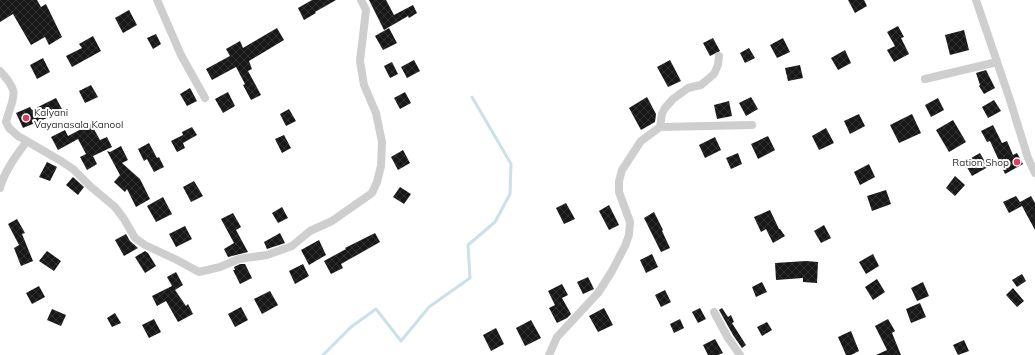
<svg xmlns="http://www.w3.org/2000/svg" width="1035" height="355" font-family="Mulish,sans-serif">
	<style>
		.lines { fill: none; stroke-linecap: round; stroke-linejoin: round }
		.stream { stroke: #cbe0e9; stroke-width: 3 }
		.building { fill: url(#building-cross-hatch) }
		.minor { stroke: #cecece; stroke-width: 8 }
		.poi-dot { fill: #dc3f59; stroke: #fff; stroke-width: 1.5 }
		.labels { text-anchor: middle; stroke-width: 4; stroke-linejoin: round; paint-order: stroke }
		.poi-label { font-size: 10px; fill: #313131; stroke: #fff; text-anchor: start }
	</style>
	<defs>
		<pattern id="building-cross-hatch" width="8" height="8" patternUnits="userSpaceOnUse"><rect width="8" height="8" fill="#181818"/><path d="M0 0l8 8M0 8l8-8" fill="none" stroke="#313131"/></pattern>
	</defs>
	<rect width="100%" height="100%" fill="#fff"/>
	<g class="lines">
		<!-- stream -->
		<path class="stream" d="M323 355 351 327 376 309 401 341 429 307 470 278 468 245 495 222 510 194 511 164 472 97"/>
	</g>
	<!-- building -->
	<path class="building" d="M0 0H37L41 7 46 4 62 37 49 45 45 37 31 45 13 14 0 22Z
		M312 0H336L315 12 316 13 304 20 298 8Z
		M369 0H386L394 15 413 5 417 13 409 18 408 16 384 30Z
		M848 0H864L867 6 855 13Z
		M129 10 137 25 123 33 115 18Z
		M898 26 904 37 901 38 909 54 894 62 887 50 895 46 887 32Z
		M277 28 284 40 249 61 252 69 248 71 261 95 251 100 243 85 245 84 236 67 212 80 206 69 230 56 226 49 240 41 243 48Z
		M389 28 397 43 383 50 375 36Z
		M964 30 969 50 950 55 945 35Z
		M156 34 161 44 153 49 147 38Z
		M93 36 101 51 72 67 66 56 82 48 79 44Z
		M713 38 720 51 710 56 703 43Z
		M783 38 790 52 777 58 770 45Z
		M749 48 755 58 745 63 740 53Z
		M845 50 851 63 838 70 831 58Z
		M43 58 50 72 37 79 30 65Z
		M414 60 420 71 407 78 401 67Z
		M670 60 681 81 668 87 657 67Z
		M392 62 398 74 390 78 384 66Z
		M800 65 803 78 788 81 785 68Z
		M986 70 995 88 984 94 979 86 980 85 976 73Z
		M91 85 98 97 85 103 79 91Z
		M190 88 197 101 187 106 180 94Z
		M228 92 235 106 223 113 215 99Z
		M405 92 411 103 400 109 394 98Z
		M647 97 656 114 655 122 641 130 629 108Z
		M751 97 758 109 746 116 739 103Z
		M56 98 63 111 48 119 47 118 23 128 16 113 30 107 32 110Z
		M938 98 944 110 931 117 925 105Z
		M994 100 1001 111 988 118 982 107Z
		M729 101 732 116 717 119 714 105Z
		M289 109 296 121 286 126 280 114Z
		M859 114 865 126 850 134 844 121Z
		M912 114 921 133 899 143 890 125Z
		M953 120 966 142 949 152 936 130Z
		M91 124 100 140 107 137 112 147 93 156 97 164 87 170 80 157 86 154 78 139 58 150 51 137 65 130 68 136Z
		M993 125 1002 143 1007 141 1013 155 1017 153 1023 164 1005 174 990 141 987 142 981 131Z
		M192 127 197 135 183 143 185 148 177 152 171 141 183 135 182 132Z
		M826 128 834 143 819 150 812 136Z
		M284 135 291 148 282 153 275 139Z
		M768 136 775 150 758 159 751 144Z
		M715 137 721 150 705 158 699 145Z
		M149 143 157 158 159 157 164 167 154 172 147 159 144 161 138 149Z
		M121 146 128 160 122 163 140 179 150 199 136 207 127 189 125 192 114 182 120 175 107 151 110 152Z
		M403 150 410 163 398 170 391 157Z
		M738 153 742 164 731 169 726 158Z
		M980 153 988 167 972 176 964 162Z
		M47 162 57 167 50 181 39 177Z
		M869 164 875 177 860 185 854 172Z
		M955 176 965 185 955 196 946 188Z
		M73 177 84 187 78 195 66 185Z
		M194 181 203 196 191 202 183 187Z
		M400 187 411 194 404 204 393 197Z
		M886 190 891 204 872 211 867 196Z
		M1016 196 1020 202 1031 196 1035 203V230L1022 206 1009 213 1003 202Z
		M163 197 172 214 156 222 147 206Z
		M566 203 575 219 564 224 556 208Z
		M609 205 619 225 609 230 599 211Z
		M282 207 288 218 278 223 272 213Z
		M770 210 779 229H780L785 236 773 243 766 229 761 232 754 217Z
		M654 212 663 230 662 231 670 248 661 252 644 218Z
		M233 213 241 227 236 230 248 252 228 257 224 249 234 243 221 219Z
		M17 219 25 233 22 234 33 261 21 266 14 248 19 245 8 224Z
		M824 225 831 238 821 243 814 231Z
		M185 226 192 239 176 247 169 234Z
		M280 233 285 243 267 249 264 242Z
		M375 233 380 242 341 264 343 268 331 274 324 261 346 249 345 248Z
		M126 234 130 241 138 248 124 256 115 240Z
		M319 240 326 255 309 265 301 250Z
		M47 251 61 261 54 271 39 261Z
		M145 251 148 253 156 266 145 273 135 257Z
		M652 254 658 267 646 273 640 260Z
		M873 254 879 266 866 274 859 262Z
		M806 261 818 262 817 283 803 282V278L776 280 775 263Z
		M240 264H245L252 278 240 284 233 270H235L234 267Z
		M303 264 309 276 295 284 289 271Z
		M176 272 183 285 175 290 186 306 188 304 193 314 178 322 166 301 157 306 152 296 172 286 167 277Z
		M1022 274 1026 281 1017 287 1012 280Z
		M588 277 594 289 583 294 577 282Z
		M877 279 885 292 873 300 865 287Z
		M762 282 767 292 756 297 752 287Z
		M923 282 929 296 917 301 911 288Z
		M562 284 568 295 562 298 571 314 567 318 557 323 549 308 555 305 548 291Z
		M39 286 45 297 32 304 26 293Z
		M1013 288 1024 301 1017 307 1006 295Z
		M665 290 671 302 661 307 655 295Z
		M270 291 278 305 262 314 254 299Z
		M920 303 926 317 911 323 906 309Z
		M241 307 248 320 235 327 228 314Z
		M604 308 613 325 598 332 589 316Z
		M700 308 706 319 698 323 692 312Z
		M722 308 728 317 731 315 734 322 732 323 746 345 742 348 733 335 719 310Z
		M52 309 66 315 61 326 47 320Z
		M115 313 121 323 112 327 107 318Z
		M154 319 161 332 149 338 142 325Z
		M680 319 684 328 674 333 670 324Z
		M888 319 895 331 892 333 901 355H876L887 350 875 326Z
		M531 320 541 338 525 346 516 328Z
		M767 322 772 330 762 336 757 327Z
		M496 328 504 344 491 351 483 335Z
		M851 331 859 351 851 355H846L838 337Z
		M715 339 723 353 718 355H708L703 345Z
		M964 340 969 351 958 355 953 345Z"/>
	<g class="lines">
		<!-- minor -->
		<path class="minor" d="M157 0 181 55 205 98
			M976 0 1010 100 1028 158 1035 173
			M0 71C22 94 12 97 6 122L9 128 18 136 61 161 73 169 90 186 115 207 124 219 135 238 145 245 177 260 199 272 220 267 239 259 267 255 292 246 310 231 332 221 372 193 377 182 381 166 382 142 376 113 364 85 360 61 366 10 361 0
			M925 79 997 62
			M660 127 662 114 665 108 673 99 688 88 701 85 714 74 718 65 719 56
			M0 188C5 170 16 156 27 141
			M714 312 728 338 740 355
			M549 355 557 337 598 293 612 271 625 246 629 235 630 222 619 192V181L622 170 641 141 660 127 752 125"/>
	</g>
	<!-- markers -->
	<g class="poi-dot">
		<circle cx="26" cy="118" r="4"/>
		<circle cx="1017" cy="162" r="4"/>
	</g>
	<g class="labels">
		<!-- poi labels -->
		<g class="poi-label">
			<text x="34" y="116">Kalyani<tspan x="34" dy="12">Vayanasala Kanool</tspan></text>
			<text x="1009" y="166" text-anchor="end">Ration Shop</text>
		</g>
	</g>
</svg>
